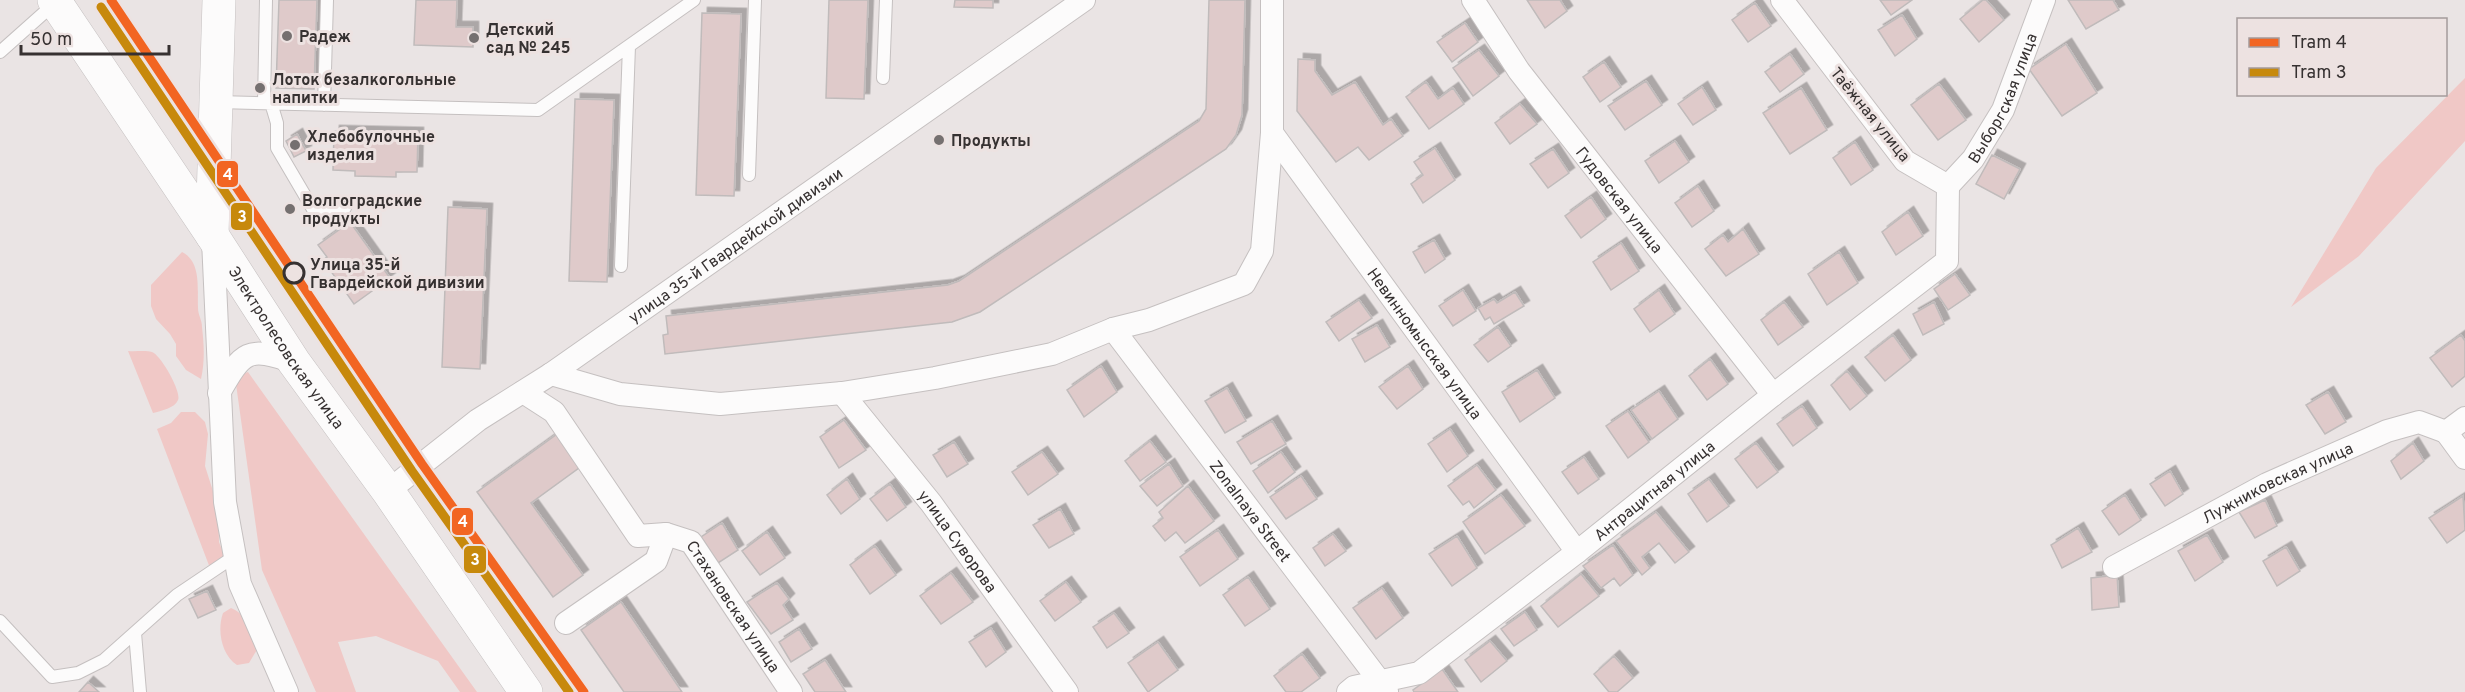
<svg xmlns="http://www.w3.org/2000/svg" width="2465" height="692" font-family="Overpass,sans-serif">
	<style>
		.green { fill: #f0c8c6 }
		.building { fill: #dfcaca; stroke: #c0bbbb; stroke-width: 1.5; filter: url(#shadow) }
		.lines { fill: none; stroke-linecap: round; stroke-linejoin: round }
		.lane-casing { stroke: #c5c0c0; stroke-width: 14 }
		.street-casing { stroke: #c5c0c0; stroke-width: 24 }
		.secondary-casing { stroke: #c5c0c0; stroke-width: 34 }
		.primary-casing { stroke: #c5c0c0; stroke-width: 34 }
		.lane { stroke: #fcfbfb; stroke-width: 12 }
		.street { stroke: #fcfbfb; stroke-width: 22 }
		.secondary { stroke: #fcfbfb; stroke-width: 33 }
		.primary { stroke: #fcfbfb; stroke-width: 33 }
		.tram-1-casing { stroke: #ede2e1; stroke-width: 14 }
		.tram-2-casing { stroke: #ede2e1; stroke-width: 14 }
		.tram-1 { stroke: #f26522; stroke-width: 9 }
		.tram-2 { stroke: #c7890c; stroke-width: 9 }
		.poi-dot { fill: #757070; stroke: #ede2e1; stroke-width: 2 }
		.stop-dot { fill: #ede2e1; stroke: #363131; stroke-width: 3 }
		.labels { text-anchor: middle; stroke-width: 6; stroke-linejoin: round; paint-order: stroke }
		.poi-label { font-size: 16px; font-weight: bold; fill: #363131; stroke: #ede2e1; text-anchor: start }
		.street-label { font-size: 16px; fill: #363131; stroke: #ede2e1 }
		.stop-label { font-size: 16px; font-weight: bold; fill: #363131; stroke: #ede2e1; text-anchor: start }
		.line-badge { stroke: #ede2e1; stroke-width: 2 }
		.badge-label { font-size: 16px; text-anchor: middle; font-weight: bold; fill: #fff }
	</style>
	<defs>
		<filter id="shadow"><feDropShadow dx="5.5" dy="-5.5" stdDeviation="0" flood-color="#0004"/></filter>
	</defs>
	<rect width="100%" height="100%" fill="#eae4e4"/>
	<!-- green -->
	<path class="green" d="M2465 78V141L2359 256 2291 307 2376 168Z
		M182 252C202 262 197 290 198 308 198 315 202 320 202 327 204 344 205 362 201 379L186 370 176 356V344L170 334 156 319 151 306V285Z
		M128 351C135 352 145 350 152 352 160 354 182 392 178 400 175 408 161 411 153 413Z
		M248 372 477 692H460L438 661 376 636 338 642 356 692H316L262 570 235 377Z
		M181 412H195L205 422 208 434 205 466 218 507 219 542 228 566 210 568 157 429 171 423Z
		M231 608C247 614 251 633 258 648L249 663 237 665C221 654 217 630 223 613Z"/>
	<!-- building -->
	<path class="building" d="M279 0H317L314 89 276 88Z
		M416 0H457L456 27H473V47L414 45Z
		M829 0H868L864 99 826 98Z
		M955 0H993V8L954 7Z
		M1209 0H1245L1242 115 1236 135 1226 149 980 312 952 322 665 354 663 335 668 334 666 316 948 285 959 281 1199 121 1206 109Z
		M1527 0H1560L1567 11 1545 28Z
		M1880 0H1912L1891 15Z
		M1983 0H1986L2004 20 1979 42 1960 19Z
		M2068 0H2113L2119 10 2086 29Z
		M1755 3 1771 26 1748 42 1732 20Z
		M702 13 741 14 734 196 696 195Z
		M1902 15 1917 39 1895 56 1878 30Z
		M1465 23 1478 42 1452 62 1437 42Z
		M2066 44 2097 93 2062 116 2029 69Z
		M1479 50 1499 76 1473 96 1453 68Z
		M1790 54 1804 74 1780 92 1765 72Z
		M1298 59 1315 60V71L1332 95 1355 82 1383 125 1391 119 1403 136 1369 160 1358 147 1336 162 1297 111Z
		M1604 62 1621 87 1600 102 1583 77Z
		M1646 81 1662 105 1625 130 1608 106Z
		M1426 82 1438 99 1453 88 1464 104 1429 129 1406 97Z
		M1939 84 1966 120 1938 140 1911 105Z
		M1702 87 1716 110 1693 125 1678 104Z
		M1801 88 1827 130 1790 154 1763 113Z
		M575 99 614 100 607 282 569 281Z
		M1520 104 1537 124 1510 144 1495 123Z
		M334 131 418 133 417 172H396V177L355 176V171L333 170Z
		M297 134 306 151 294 157 286 141Z
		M1675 141 1689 162 1659 183 1645 161Z
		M1855 142 1873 170 1851 185 1833 158Z
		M1435 148 1455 180 1423 203 1411 184 1423 175 1414 162Z
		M1553 149 1569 173 1548 188 1530 164Z
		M1992 155 2020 169 2004 199 1976 184Z
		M1698 186 1714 211 1692 227 1675 203Z
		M1591 197 1606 219 1581 238 1565 216Z
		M448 207 487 209 480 369 442 367Z
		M1908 212 1923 236 1896 255 1882 232Z
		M350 222 390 278 354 304 323 260 327 257 318 245Z
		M1743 229 1759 254 1726 276 1705 249 1723 235 1728 242Z
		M1434 240 1445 259 1425 273 1413 252Z
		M1621 243 1639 271 1611 290 1593 262Z
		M1839 252 1858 283 1827 305 1808 274Z
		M1955 274 1970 295 1948 310 1934 289Z
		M1463 290 1476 311 1453 326 1439 306Z
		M1659 290 1675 314 1650 332 1634 309Z
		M1515 292 1524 306 1494 324 1490 317 1485 320 1478 308 1494 299 1497 303Z
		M1359 300 1372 318 1339 341 1326 322Z
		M1784 302 1803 327 1778 345 1761 320Z
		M1934 302 1944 324 1923 335 1913 314Z
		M1377 325 1390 347 1365 362 1352 339Z
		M1498 327 1511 346 1488 362 1474 345Z
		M1893 335 1911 360 1885 381 1865 357Z
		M2461 335 2465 341V376L2452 387 2430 358Z
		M1710 359 1728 384 1707 400 1689 376Z
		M1101 366 1117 392 1084 417 1067 390Z
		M1408 366 1423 389 1397 409 1379 387Z
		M1537 370 1555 398 1520 422 1502 392Z
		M1847 371 1867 396 1850 410 1831 385Z
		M1227 388 1246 421 1225 433 1205 401Z
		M1659 391 1678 419 1652 439 1631 410Z
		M2328 392 2346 422 2325 434 2306 405Z
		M1802 406 1817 428 1793 446 1777 424Z
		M1628 411 1649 442 1628 458 1606 426Z
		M844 420 866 450 839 468 820 437Z
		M1272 421 1286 444 1251 464 1237 442Z
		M1450 429 1468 456 1447 472 1428 444Z
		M560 432 583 465 531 503 583 575 553 597 477 492Z
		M1150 441 1166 462 1140 481 1125 461Z
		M954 442 968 464 947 477 933 455Z
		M1756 443 1778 472 1757 488 1735 459Z
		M2413 443 2424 461 2401 479 2391 461Z
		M1042 452 1058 474 1028 495 1012 472Z
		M1281 452 1295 472 1268 493 1253 471Z
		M1584 457 1599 479 1578 494 1562 472Z
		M1169 464 1183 486 1157 506 1140 486Z
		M1477 465 1496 490 1474 508 1469 501 1463 505 1448 486Z
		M2170 471 2183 494 2165 506 2150 484Z
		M1301 476 1317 499 1286 519 1270 497Z
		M847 479 860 499 841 514 827 495Z
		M1709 479 1729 506 1707 522 1688 494Z
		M890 484 906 507 887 521 870 499Z
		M1188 486 1214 521 1185 543 1176 532 1165 541 1153 526 1163 518 1159 512Z
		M1501 495 1525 526 1485 554 1463 522Z
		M2125 495 2141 520 2119 535 2102 511Z
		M2463 496 2465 530 2447 543 2429 518Z
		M2265 500 2277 526 2255 538 2239 512Z
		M1060 509 1074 534 1049 548 1033 525Z
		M1656 512 1689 552 1675 563 1659 543 1642 557 1650 568 1642 575 1616 541Z
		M722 523 738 550 718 563 701 537Z
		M2078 528 2092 552 2062 568 2051 545Z
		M1218 530 1238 559 1200 586 1180 557Z
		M767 532 785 558 760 575 742 551Z
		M1333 534 1346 551 1325 566 1313 548Z
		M2207 535 2223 562 2195 581 2178 551Z
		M1457 536 1477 568 1452 586 1429 554Z
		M1613 545 1633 575 1620 586 1614 578 1601 588 1583 566Z
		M875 546 896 575 870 594 850 565Z
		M2286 547 2300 571 2277 586 2263 561Z
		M951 573 973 602 941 624 920 596Z
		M1581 574 1599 596 1558 627 1541 606Z
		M2117 575 2119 607 2092 610 2091 578Z
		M1248 577 1270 609 1245 626 1223 595Z
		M1066 582 1081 602 1055 621 1040 601Z
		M777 583 789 599 783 605 793 620 771 634 747 602Z
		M1382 588 1403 618 1376 639 1353 608Z
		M207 591 216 610 198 618 189 599Z
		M621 602 682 692H624L581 630Z
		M1525 612 1537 630 1514 646 1501 629Z
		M1114 613 1129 633 1107 648 1093 627Z
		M991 628 1006 652 986 667 969 642Z
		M799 629 812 649 791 662 779 642Z
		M1490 641 1507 661 1481 682 1465 660Z
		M1158 642 1178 670 1148 692 1128 663Z
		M1302 654 1320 678 1301 692H1286L1274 676Z
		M1614 656 1633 678 1617 692H1609L1594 674Z
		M825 660 846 692H815L803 674Z
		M1442 669 1458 692H1414L1413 690Z
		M88 682 99 692H79Z"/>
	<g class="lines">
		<defs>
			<path id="lane" d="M0 52 55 3
				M883 78 886 0
				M217 102 538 110 694 0
				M264 103 266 0
				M271 103 277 123V148L314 211 345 208
				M324 105 327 0
				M749 175 755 0
				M621 266 629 46
				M0 621 52 677 78 673 104 660 177 595 235 556
				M135 633 140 692"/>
			<g id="street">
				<path id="s1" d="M1473 0 1519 71 1773 395"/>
				<path id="s2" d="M1272 133 1577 552"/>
				<path id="s3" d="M1948 186 1973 159 2003 110 2044 0"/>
				<path d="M213 240 225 502 240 584 287 692"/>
				<path id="s4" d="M1113 329 1387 691"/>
				<path d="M551 374 620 394 720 404 842 393 935 378 1052 354 1113 329 1149 320 1244 284 1262 251 1272 133V0"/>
				<path id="s5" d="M523 392 554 412 638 536 666 534 691 542 791 692"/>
				<path d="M219 393C243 351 247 346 294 362"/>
				<path id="s6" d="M842 393 931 503 1067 692"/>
				<path d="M2446 432 2465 458"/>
				<path d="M2446 432 2465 418"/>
				<path id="s7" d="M388 491 478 420 551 374 1084 0"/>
				<path id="s8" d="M2114 567 2267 484 2387 431 2419 422 2446 432"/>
				<path d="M566 623 656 561 666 534"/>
				<path id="s9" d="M1348 692 1354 687 1419 673 1577 552 1773 395 1947 261 1948 186 1905 161 1782 0"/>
			</g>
			<path id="secondary" d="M212 235 219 0"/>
			<g id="primary">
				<path id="s10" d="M54 0 212 235 294 362 388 491 526 692"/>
			</g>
		</defs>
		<!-- lane casing -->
		<use href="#lane" class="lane-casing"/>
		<!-- street casing -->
		<use href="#street" class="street-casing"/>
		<!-- secondary casing -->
		<use href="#secondary" class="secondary-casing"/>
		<!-- primary casing -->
		<use href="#primary" class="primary-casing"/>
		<!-- lane -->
		<use href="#lane" class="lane"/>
		<!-- street -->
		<use href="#street" class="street"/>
		<!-- secondary -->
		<use href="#secondary" class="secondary"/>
		<!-- primary -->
		<use href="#primary" class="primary"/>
		<defs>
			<path id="tram-1" d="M111 0 422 464 584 692"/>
			<path id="tram-2" d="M101 7 412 471 569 692"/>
		</defs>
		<!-- tram-1 casing -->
		<use href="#tram-1" class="tram-1-casing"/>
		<!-- tram-2 casing -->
		<use href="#tram-2" class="tram-2-casing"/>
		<!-- tram-1 -->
		<use href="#tram-1" class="tram-1"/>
		<!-- tram-2 -->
		<use href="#tram-2" class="tram-2"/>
	</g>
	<!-- markers -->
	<g class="poi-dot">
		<circle cx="287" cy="36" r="6"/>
		<circle cx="474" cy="38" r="6"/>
		<circle cx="260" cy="88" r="6"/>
		<circle cx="939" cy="140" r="6"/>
		<circle cx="295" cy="145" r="6"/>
		<circle cx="290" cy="209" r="6"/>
	</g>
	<circle class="stop-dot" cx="294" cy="273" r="10"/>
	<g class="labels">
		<!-- poi labels -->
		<g class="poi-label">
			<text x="486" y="35">Детский<tspan x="486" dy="18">сад № 245</tspan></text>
			<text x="299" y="42">Радеж</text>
			<text x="272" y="85">Лоток безалкогольные<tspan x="272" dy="18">напитки</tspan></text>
			<text x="307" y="142">Хлебобулочные<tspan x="307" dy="18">изделия</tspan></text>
			<text x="951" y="146">Продукты</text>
			<text x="302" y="206">Волгоградские<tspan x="302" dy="18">продукты</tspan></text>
		</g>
		<!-- street labels -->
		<g class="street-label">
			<text dy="6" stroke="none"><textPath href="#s3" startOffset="105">Выборгская улица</textPath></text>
			<text transform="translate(1871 114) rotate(51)" y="6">Таёжная улица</text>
			<text dy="6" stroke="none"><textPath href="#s1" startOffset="248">Гудовская улица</textPath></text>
			<text dy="6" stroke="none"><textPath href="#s7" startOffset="426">улица 35-й Гвардейской дивизии</textPath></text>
			<text dy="6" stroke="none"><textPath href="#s2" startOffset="260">Невинномысская улица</textPath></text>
			<text dy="6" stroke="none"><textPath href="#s10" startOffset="418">Электролесовская улица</textPath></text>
			<text dy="6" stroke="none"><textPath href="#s8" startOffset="184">Лужниковская улица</textPath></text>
			<text dy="6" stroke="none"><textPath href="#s9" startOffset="372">Антрацитная улица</textPath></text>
			<text dy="6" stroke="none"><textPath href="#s4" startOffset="228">Zonalnaya Street</textPath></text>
			<text dy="6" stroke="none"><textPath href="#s6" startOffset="188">улица Суворова</textPath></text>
			<text dy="6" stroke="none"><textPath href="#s5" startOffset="318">Стахановская улица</textPath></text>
		</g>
		<!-- stop labels -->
		<g class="stop-label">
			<text x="310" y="270">Улица 35-й<tspan x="310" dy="18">Гвардейской дивизии</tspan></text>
		</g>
	</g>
	<g class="line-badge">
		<rect x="216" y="160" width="23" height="28" rx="6" fill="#f26522"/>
		<rect x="230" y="202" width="23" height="29" rx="6" fill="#c7890c"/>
		<rect x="451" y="507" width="23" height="29" rx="6" fill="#f26522"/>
		<rect x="463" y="545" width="24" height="29" rx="6" fill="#c7890c"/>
	</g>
	<g class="badge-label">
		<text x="228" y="180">4</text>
		<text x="242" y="222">3</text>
		<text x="463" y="527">4</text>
		<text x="475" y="565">3</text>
	</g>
	<!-- legend -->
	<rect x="2237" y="18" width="210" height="78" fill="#ede2e1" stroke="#a49b9b" stroke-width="1.5"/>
	<rect x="2249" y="38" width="30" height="9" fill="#f26522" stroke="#a49b9b" stroke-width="1.5"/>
	<text x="2291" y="48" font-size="18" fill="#363131">Tram 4</text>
	<rect x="2249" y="68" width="30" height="9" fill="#c7890c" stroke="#a49b9b" stroke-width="1.5"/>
	<text x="2291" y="78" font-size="18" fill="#363131">Tram 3</text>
	<!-- scale -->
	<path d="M21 45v9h148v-9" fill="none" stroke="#363131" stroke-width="3"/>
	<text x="30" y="45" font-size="18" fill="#363131" stroke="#ede2e1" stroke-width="4.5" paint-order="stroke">50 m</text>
</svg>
